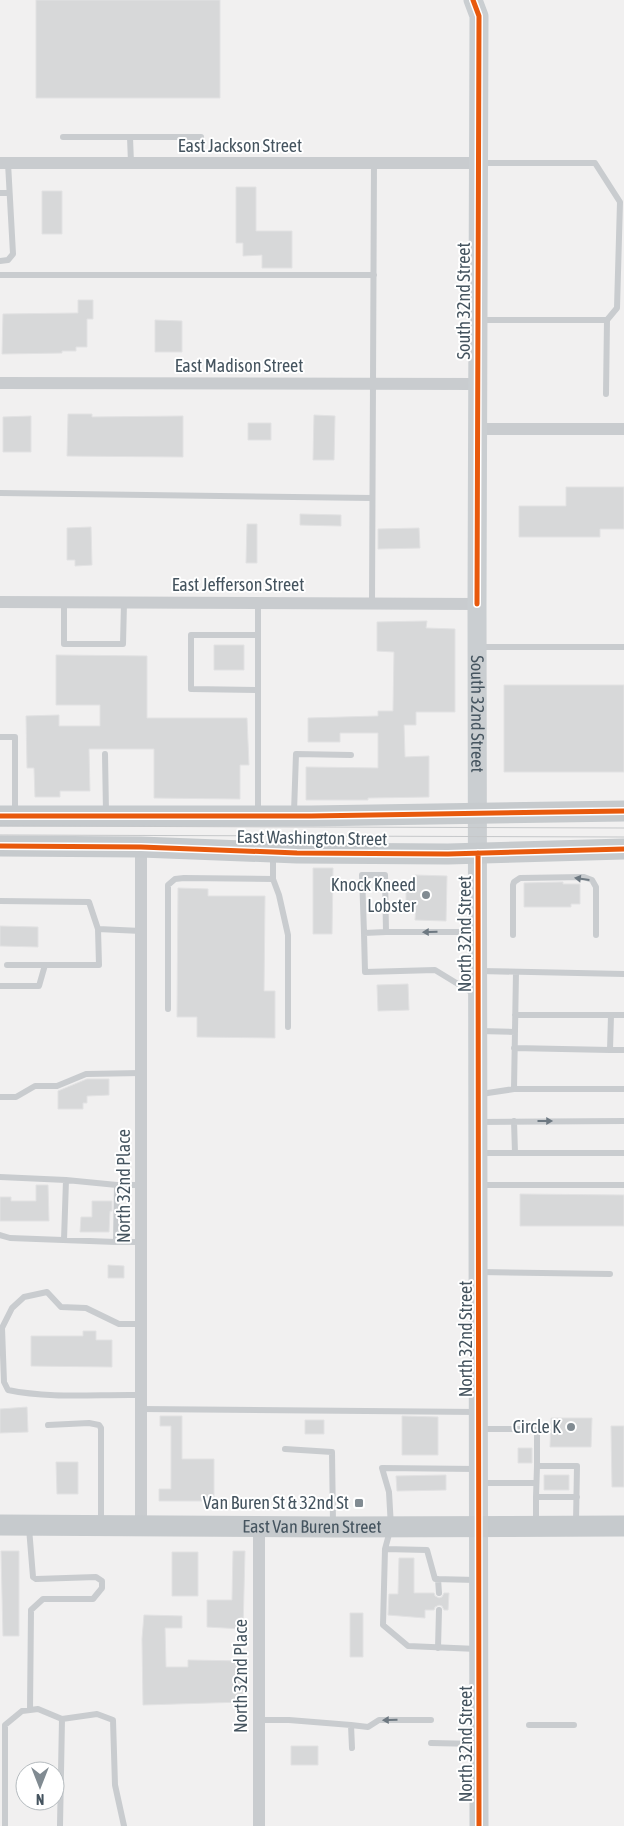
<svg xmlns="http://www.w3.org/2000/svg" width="624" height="1826" font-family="'Asap Condensed',sans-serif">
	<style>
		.building { fill: #d7d8d9; stroke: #e2e2e3 }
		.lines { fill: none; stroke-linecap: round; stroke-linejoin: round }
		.lane { stroke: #c9cccf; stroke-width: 6 }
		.street { stroke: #c9cccf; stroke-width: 12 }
		.secondary { stroke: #caced1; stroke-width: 19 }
		.primary { stroke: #c6cacd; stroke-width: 21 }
		.tram { stroke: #c5c7c9; stroke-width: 1 }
		.cycleway-casing { stroke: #fff; stroke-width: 8 }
		.cycleway { stroke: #e8590c; stroke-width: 5 }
		.oneway { fill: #6d7881 }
		.poi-dot { fill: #818b92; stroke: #fff; stroke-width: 2 }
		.labels { text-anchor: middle; stroke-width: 4; stroke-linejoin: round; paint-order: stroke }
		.street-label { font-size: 18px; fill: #45545f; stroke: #fff }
		.poi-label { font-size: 18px; fill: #45545f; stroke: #fff; text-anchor: end }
	</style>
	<rect width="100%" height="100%" fill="#f1f0f0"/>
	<!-- building -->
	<path class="building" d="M36 0H220V98H36Z
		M236 187H256V231H292V268H262V255L243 256V243H236Z
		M42 191H62V234H42Z
		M78 300H93V319H87V347H76V351H62V353L2 354 3 314 78 313Z
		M155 320 182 321V352H155Z
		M68 414H92V417L183 416V457L67 456Z
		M314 415 335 416 334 460H313Z
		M31 416V452H3V417Z
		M248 423H271V440H248Z
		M566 487H624V529H600V537H519V506H566Z
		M300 514 341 515V526L300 525Z
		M247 524H257V563H246Z
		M91 527 92 565 75 566V560H67V528Z
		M419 528 420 548 378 549V529Z
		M427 621 426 628 455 629V712H416V725H404L405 757 429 756V797L368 798V800H306V767L378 768V733H340V742H308V718L378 716V711H393L394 652 377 651V622Z
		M214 645H244V670H214Z
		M56 655 147 656V718H247L249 765H240V799L154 798V749H89L90 791H60V797H35L34 768H27L26 716 59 715V726H100V705H56Z
		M504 685H624V772H504Z
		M313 868H333L332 934H313Z
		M415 875 447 876 446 921 415 920 416 905 406 904V885H415Z
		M563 882V884H580V904H571V907H524V883Z
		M178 888 208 889V896H265L264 991H275V1038L197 1037V1017H177Z
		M0 926 38 927V947L0 946Z
		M408 984 409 1010 378 1011 377 985Z
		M87 1079H109V1095L87 1096V1103H83V1109H58V1091Z
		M36 1185H48L49 1221H0V1197H11V1201H36Z
		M520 1194 624 1195V1226H520Z
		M92 1201H112V1211H110L109 1232H80L81 1217H92Z
		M108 1265 124 1266V1278H108Z
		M83 1331H96V1340H112V1367L31 1366V1336H83Z
		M27 1407 28 1432 0 1433V1409Z
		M160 1416H182V1459H214V1501H159V1489H171V1426H160Z
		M402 1416 438 1417V1455H402Z
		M551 1418H592L591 1447H550Z
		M305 1420H324V1434H305Z
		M611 1426H624V1487H612Z
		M518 1448H532V1463H518Z
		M56 1462H78V1494H57Z
		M446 1475V1490L397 1491 396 1476Z
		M544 1475H569V1490H544Z
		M1 1551H19V1636H3Z
		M233 1551H245L243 1629 207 1627V1600H232Z
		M172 1552H198V1596H172Z
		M399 1558H414V1593H434L435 1596 439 1598 442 1597 444 1593H449L448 1610H444L442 1606 439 1605 435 1607 434 1610H425V1618L388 1615 389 1594H398Z
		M350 1613H363V1657H350Z
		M144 1615 182 1616V1628H165L166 1667H188V1660L243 1661V1702L143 1705 142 1639Z
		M291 1746H318V1765H291Z"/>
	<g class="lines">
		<!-- lane -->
		<path class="lane" d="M63 137H130
			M131 163 130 137H201
			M480 163H595L620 202 617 308 607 320
			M0 193H9
			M0 261 8 260 13 254 8 163
			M0 275H374
			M479 320H607L606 394
			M0 493 372 498
			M64 602V644H123L124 603
			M372 603 374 163
			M478 647H624
			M258 690 191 689V635H258
			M0 737H15V812
			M105 754 106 812
			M258 812V603
			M294 812 296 754 351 755
			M273 879 279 895 288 935V1027
			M0 901 89 902 98 929 141 931
			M386 932 364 933 365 972 435 970 476 995
			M364 933 362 875H385L386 932H475
			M513 935V885L514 882 520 878 584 877 592 880 596 887V935
			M7 965H45
			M480 971 624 974
			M0 986H39L45 965H99L98 929
			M168 1009V885L175 879 184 878 273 879V856
			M515 1015H611
			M624 1015H611L610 1050H624
			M479 1031 515 1032
			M514 1048 610 1050
			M514 1089 516 972
			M481 1094 514 1089H624
			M0 1097H16L35 1086H57L86 1074 141 1073
			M514 1121 515 1153
			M480 1122 624 1121
			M480 1153H624
			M0 1177 66 1180 117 1185
			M480 1185H624
			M0 1235 10 1238 116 1242
			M64 1240 66 1180
			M141 1242H116L117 1185H141
			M480 1272 610 1274
			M141 1324H119L86 1308 61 1307 47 1292 24 1297 12 1308 2 1328 4 1382 8 1390C51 1399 98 1394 141 1395
			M141 1409 478 1412
			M48 1425 89 1423 99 1425 101 1428V1522
			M480 1429H537V1466H577L576 1522
			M285 1449 332 1452 333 1523
			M537 1466 536 1497H577
			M476 1469 382 1468 389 1492 391 1527 385 1549 383 1625 408 1646 477 1649
			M480 1483H536
			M536 1497V1522
			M29 1528 33 1577 36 1579 96 1577 102 1581V1588L93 1599H43L31 1610 30 1710
			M385 1549 427 1550 435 1579 476 1580
			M438 1579 439 1593
			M438 1648 439 1610
			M62 1719 97 1714 113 1720 115 1785 124 1826
			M259 1720H289L351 1725 352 1748
			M351 1725 368 1727 379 1720H431
			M529 1725H574
			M431 1743 478 1744
			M5 1826V1725L22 1711 38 1709 62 1719 60 1826"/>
		<!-- street -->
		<path class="street" d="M0 163H479
			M0 383 478 384
			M478 429H624
			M0 602 477 604
			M141 847V1526
			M259 1526V1826"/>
		<!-- secondary -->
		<path class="secondary" id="s1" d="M473 0 479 16 477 604 479 1826"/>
		<!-- primary -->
		<g class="primary">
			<path d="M0 816H311L624 811"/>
			<path d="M0 846 141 847 297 853 448 854 624 849"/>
			<path id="s2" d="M0 1525 333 1527 624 1526"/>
		</g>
		<!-- tram -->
		<path class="tram" d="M0 826 624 828
			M0 835 624 837"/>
		<defs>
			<path id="cycleway" d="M473 0 479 16 477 604
				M0 816H311L624 811
				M0 846 141 847 297 853 448 854 624 849
				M478 853 479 1826"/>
		</defs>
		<!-- cycleway casing -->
		<use href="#cycleway" class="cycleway-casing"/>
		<!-- cycleway -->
		<use href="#cycleway" class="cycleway"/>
	</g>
	<!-- one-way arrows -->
	<defs><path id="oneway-solid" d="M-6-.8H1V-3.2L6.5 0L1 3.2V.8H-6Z" transform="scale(1.25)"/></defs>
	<g class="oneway">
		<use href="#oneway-solid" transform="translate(582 879) rotate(-172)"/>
		<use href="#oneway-solid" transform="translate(430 932) rotate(179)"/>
		<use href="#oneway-solid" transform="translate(545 1121)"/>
		<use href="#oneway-solid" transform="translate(390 1720) rotate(179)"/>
	</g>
	<!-- markers -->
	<g class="poi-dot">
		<circle cx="426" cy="895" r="5"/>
		<circle cx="571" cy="1427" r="5"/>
		<rect x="354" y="1498" width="10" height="10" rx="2.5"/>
	</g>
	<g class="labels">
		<!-- street labels -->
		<g class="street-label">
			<text x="240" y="152">East Jackson Street</text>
			<text transform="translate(464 301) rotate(-90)" y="6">South 32nd Street</text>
			<text x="239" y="372">East Madison Street</text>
			<text x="238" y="591">East Jefferson Street</text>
			<text dy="6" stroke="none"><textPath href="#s1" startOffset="715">South 32nd Street</textPath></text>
			<text transform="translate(312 838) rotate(1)" y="6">East Washington Street</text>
			<text transform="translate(465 934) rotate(-90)" y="6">North 32nd Street</text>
			<text transform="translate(124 1186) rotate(-90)" y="6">North 32nd Place</text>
			<text transform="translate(466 1339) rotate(-90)" y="6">North 32nd Street</text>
			<text dy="6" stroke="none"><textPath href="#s2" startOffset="312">East Van Buren Street</textPath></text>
			<text transform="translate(241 1676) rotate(-90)" y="6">North 32nd Place</text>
			<text transform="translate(466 1744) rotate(-90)" y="6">North 32nd Street</text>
		</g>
		<!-- poi labels -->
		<g class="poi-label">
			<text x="416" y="891">Knock Kneed<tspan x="416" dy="21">Lobster</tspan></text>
			<text x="561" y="1433">Circle K</text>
			<text x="349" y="1509">Van Buren St &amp; 32nd St</text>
		</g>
	</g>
	<!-- north arrow -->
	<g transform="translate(40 1786) rotate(180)"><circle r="24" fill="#ffffff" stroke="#b5bbbf"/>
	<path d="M0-4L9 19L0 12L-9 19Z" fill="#818b92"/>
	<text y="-8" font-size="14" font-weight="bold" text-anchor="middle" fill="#45545f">N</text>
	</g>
</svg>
